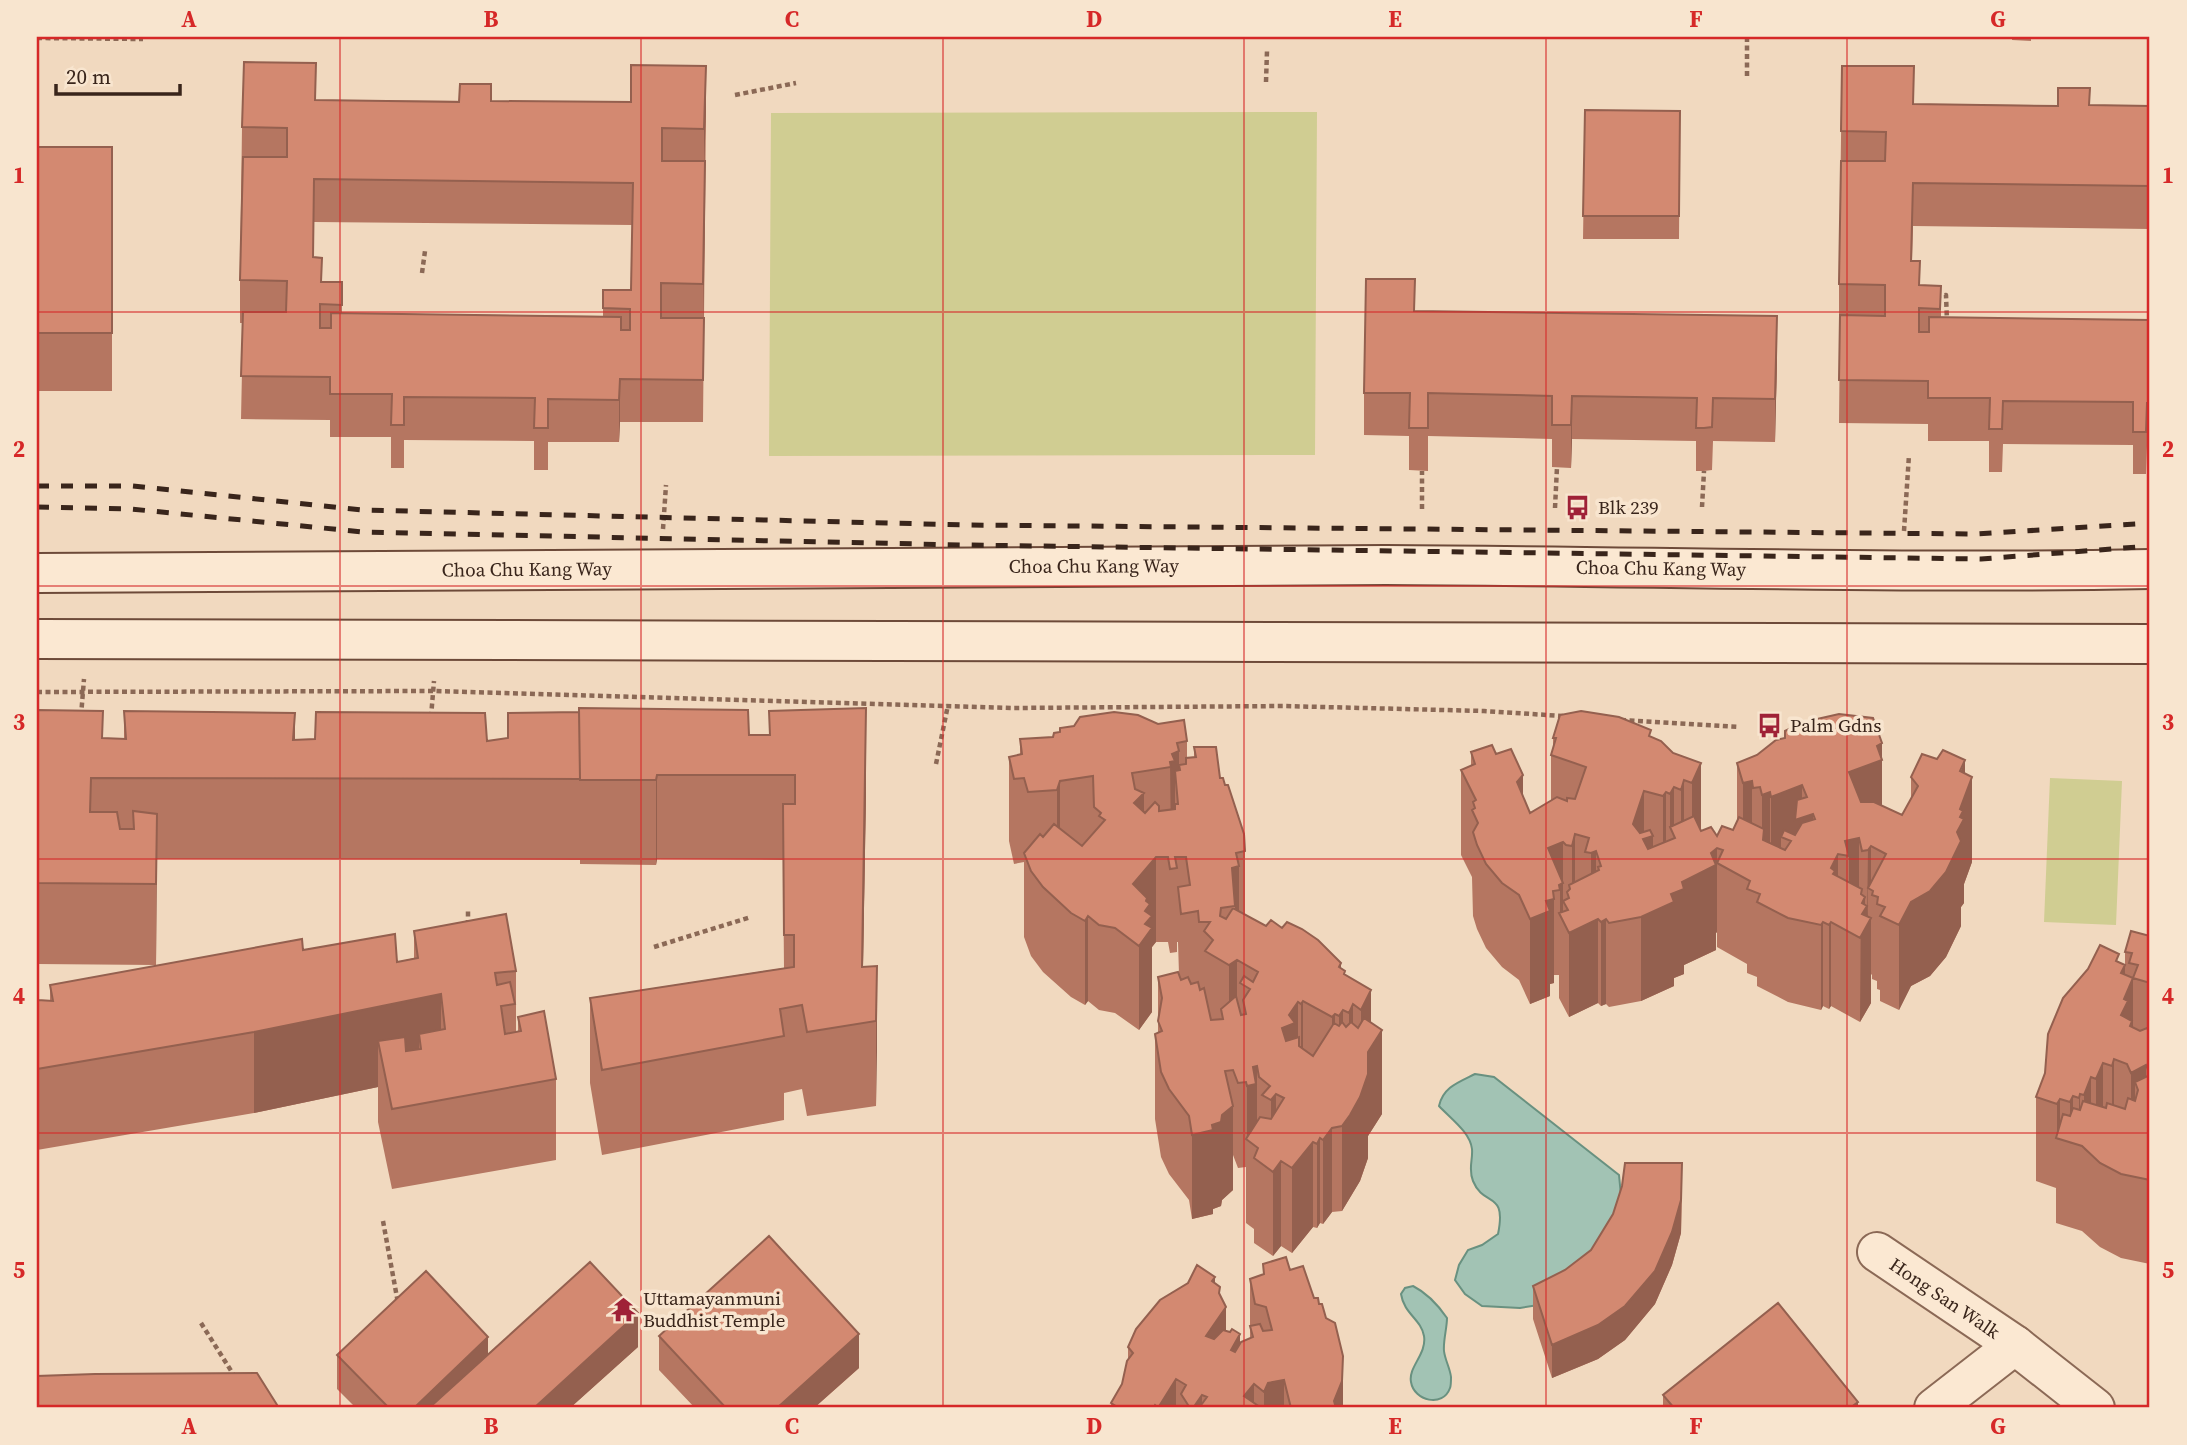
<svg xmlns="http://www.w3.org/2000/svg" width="2187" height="1445" font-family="'Source Serif 4',serif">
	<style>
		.green { fill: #d0cd92 }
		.water { fill: #a2c3b4; stroke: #699180; stroke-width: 2 }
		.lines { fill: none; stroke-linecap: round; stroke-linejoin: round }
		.street-casing { stroke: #8b6956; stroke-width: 42 }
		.secondary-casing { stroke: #6d4a39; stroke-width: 42 }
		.path { stroke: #8b6956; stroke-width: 4.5; stroke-dasharray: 5 3.5; stroke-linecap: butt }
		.street { stroke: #fbe8d2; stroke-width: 38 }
		.secondary { stroke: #fbe8d2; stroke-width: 38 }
		.rail { stroke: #39251b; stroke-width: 5; stroke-dasharray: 12 12; stroke-linecap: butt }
		.wall { fill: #b57661; fill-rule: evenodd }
		.shaded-wall { fill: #94604f }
		.building { fill: #d38971; stroke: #94604f; stroke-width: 2; fill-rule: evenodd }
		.grid { fill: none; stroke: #d62828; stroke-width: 2; stroke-opacity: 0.55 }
		.labels { text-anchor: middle; stroke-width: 7; stroke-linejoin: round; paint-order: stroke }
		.poi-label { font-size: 19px; fill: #39251b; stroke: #f8e5cf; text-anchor: start }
		.street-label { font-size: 19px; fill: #39251b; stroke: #f8e5cf }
		.neatline { fill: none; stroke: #d62828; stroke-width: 2.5 }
		.grid-label { font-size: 23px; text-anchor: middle; font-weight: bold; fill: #d62828 }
	</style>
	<rect width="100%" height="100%" fill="#f1d9bf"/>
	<!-- green -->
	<path class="green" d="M1317 112 1315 455 769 456 771 113Z
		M2050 778 2122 781 2116 925 2044 922Z"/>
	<!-- water -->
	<path class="water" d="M1475 1074 1494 1077 1619 1175 1622 1206 1611 1244 1551 1303 1520 1308 1482 1306 1465 1294 1455 1280 1459 1265 1468 1250 1482 1245 1498 1234C1507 1190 1484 1208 1473 1181 1468 1169 1473 1160 1472 1149 1470 1132 1450 1118 1439 1106 1443 1087 1459 1082 1475 1074Z
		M1413 1286C1427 1293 1438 1305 1447 1318 1447 1328 1443 1341 1444 1351 1445 1360 1450 1368 1451 1377 1451 1379 1451 1386 1450 1388 1443 1408 1414 1401 1411 1382 1408 1367 1427 1354 1424 1336 1421 1319 1404 1314 1401 1294L1405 1288Z"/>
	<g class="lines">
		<defs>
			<g id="street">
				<path id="s1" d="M1877 1252 2015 1345 2095 1408"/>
				<path d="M1934 1408 2015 1345"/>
			</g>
			<g id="secondary">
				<path id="s2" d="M37 573C486 569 936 565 1386 565 1641 566 1895 574 2150 569"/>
				<path d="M37 639 2150 644"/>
			</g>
		</defs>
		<!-- street casing -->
		<use href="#street" class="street-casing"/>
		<!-- secondary casing -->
		<use href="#secondary" class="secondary-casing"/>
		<!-- path -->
		<path class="path" d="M1747 37V77
			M37 38 143 39
			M1266 82 1267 51
			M735 95 796 83
			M422 273 425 251
			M1936 296 1946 295 1947 322
			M1702 507 1704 471
			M1555 508 1557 467
			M1422 509V471
			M663 529 666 485
			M1904 531 1909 455
			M37 692 434 691 1011 708 1283 706 1484 711 1563 716
			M81 716 84 679
			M431 717 434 681
			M1621 720 1739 727
			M936 764 948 705
			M468 925V910
			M654 947 751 917
			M383 1221 398 1303
			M201 1323 235 1377"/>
		<!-- street -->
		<use href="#street" class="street"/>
		<!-- secondary -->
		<use href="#secondary" class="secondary"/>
		<!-- rail -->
		<path class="rail" d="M37 486H132L363 510 967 525 1977 534 2150 523
			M37 507 131 509 363 532 964 545 1981 559 2150 546"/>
	</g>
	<!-- wall -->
	<path class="wall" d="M2012 37H2031V41L2012 40Z
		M1842 66 1914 104 2150 106V229L1913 226 1912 261 1920 285 1941 286V317L2150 320V446H2147L2146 474H2133V445L2003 444 2002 472H1989V441H1928V424L1839 423 1840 327H1839V284Z
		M316 100 491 101 706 109 703 422H620L619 442H548V470H534V441L404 440V468H391V437H330V420L241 419 243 323H240V280L242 127ZM314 222 632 225 631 290H603V316L342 313V282H322L314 257Z
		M1585 110 1680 111 1679 239H1583Z
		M37 147H112V391H37Z
		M1415 311 1777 359 1775 442 1713 441 1712 470 1704 471H1696V441L1572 439 1571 468 1552 467V439L1428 436V471L1409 470V436L1364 435V393Z
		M37 710 103 738 124 739V711L295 740 315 739 487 741 769 735V711L866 793 863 967 877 966 876 1106 807 1116 802 1089 784 1093V1120L602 1155 590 1083V998L784 968 783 860 657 859 656 865 580 864V860L157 859 156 965 37 964Z
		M1651 736 1673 753 1701 763V831L1717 836 1733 830 1737 821V763L1882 806 1902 815 1911 800V777L1965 774 1972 862 1964 884V903L1961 907V926L1946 957 1930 976 1911 986 1899 1010 1880 1001V990L1877 989V981L1872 979V975L1871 974V1003L1860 1022 1831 1006 1829 1009 1823 1006 1821 1010 1788 1002 1757 986V977L1747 973V964L1717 947V932L1716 933V950L1684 965V974L1674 978V986L1641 1001 1609 1007 1606 1004 1601 1006 1598 1003 1569 1017 1559 998V975H1554V983L1550 984V996L1530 1004 1519 980 1502 967 1486 948 1477 929 1473 916 1472 877 1461 855V770L1471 766V752L1496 754 1530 813 1551 801V755L1553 749V738Z
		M1020 739 1187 741V758L1194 757V747L1220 778 1245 851V914L1266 926 1282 928 1341 968 1371 1023 1382 1114 1368 1136V1158L1360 1181 1342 1211 1332 1212 1323 1224 1320 1223 1317 1228 1313 1227 1292 1253 1281 1246 1273 1256 1254 1243V1229L1246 1223V1167L1238 1168 1233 1155V1190L1222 1200 1221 1206 1213 1209V1214L1192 1219 1189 1200 1169 1174 1161 1157 1155 1119V1034L1158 1033V977L1179 974 1178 942H1177V952L1170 953 1168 942H1156L1152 947V1012L1139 1030 1115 1013 1099 1010 1088 1001 1085 1005 1071 997 1043 972 1031 956 1024 937V862L1014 864 1009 841V757L1020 755Z
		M414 931 516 971V1032H518V1017L556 1079V1160L392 1189 378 1122V1087L254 1113 37 1150V977L38 1000 50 1001V985L303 950 397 962 414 958Z
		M2150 936V1264L2121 1258 2100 1247 2082 1231 2056 1223V1188L2036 1181V1097L2119 963 2125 975V952Z
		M1682 1196 1681 1233 1672 1265 1655 1304 1625 1340 1598 1359 1552 1378 1533 1319V1286L1565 1270Z
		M1263 1264 1290 1270 1343 1408H1111V1403L1122 1384 1128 1360V1347L1215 1283 1220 1295 1226 1331 1240 1344 1250 1339V1279L1263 1275Z
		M659 1336 859 1368 814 1408H695L659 1370Z
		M638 1347 570 1408H356L337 1389V1355L488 1354Z
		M1663 1395 1858 1408H1663Z"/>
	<!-- shaded-wall -->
	<path class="shaded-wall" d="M706 66V109L704 172V129Z
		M705 161V204L703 326V284Z
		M1777 316V359L1775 442V399Z
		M620 379V422L619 442V400Z
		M1572 396V439L1571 468V425Z
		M866 708V793L862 1023V967Z
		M295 713V778L293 740Z
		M1882 743V844L1871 846V890L1868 888V923L1871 918V1003L1860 1022 1861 894 1862 889V901L1865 897V910L1867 906V925L1868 849 1862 851 1859 838V922L1849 925V856L1845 841 1849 772 1877 746Z
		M1179 751V836L1178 804 1175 771V845L1171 846 1170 762 1172 754Z
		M1965 760V796L1972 777V862L1964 884V903L1961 907V926L1946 957 1930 976 1911 986 1899 1010V925L1911 902Z
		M1701 763V848L1692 867V783Z
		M657 775V859L656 865V780Z
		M1523 775V859L1517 782Z
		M1684 780V865L1681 874V790Z
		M1060 781V865L1057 874V790Z
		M1752 781V865L1743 867V783Z
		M1802 785V817L1813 814V898L1791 841 1781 837V877L1771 881V797Z
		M1674 787V836L1670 827V879V794Z
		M1644 791V839L1653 836V912L1717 848V932L1716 933V950L1684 965V974L1674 978V986L1641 1001V917L1633 824Z
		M1666 792V877L1663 880V796Z
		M1770 792V877L1762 879V795Z
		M1144 793V871L1156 857V942L1152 947V1012L1139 1030V946L1133 942 1134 803Z
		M157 814 156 965V884Z
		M1575 834V919L1572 931V846Z
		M1563 842V922L1560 915V890L1553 891 1554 899V983L1550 984V996L1530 1004V919L1548 848Z
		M1596 851V920L1598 919V1003L1569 1017V933L1591 922V853Z
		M1838 854V926L1831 922V1006L1829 1009V925L1831 868Z
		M1239 866V951L1235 952V906L1232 868Z
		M1088 916V1001L1085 1005V921Z
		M1606 919V1004L1601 1006V922Z
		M1823 922V1006L1821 1010V925Z
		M1237 960V1044L1229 1049V965Z
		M1341 963V1012L1343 1010V1094L1339 1100V967Z
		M2125 965V996L2133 978V1063L2146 1065V1150L2138 1090 2135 1082V1155L2131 1157V1073L2127 1064 2121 1062V973Z
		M877 966V1051L876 1106V1021Z
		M1371 990V1046L1382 1030V1114L1368 1136V1158L1360 1181 1342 1211V1126L1361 1094V1010Z
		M441 994V1074L421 1049 419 1034V1079L378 1041V1087L254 1113V1032Z
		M1303 1001V1085L1301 1088V1004Z
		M1298 1002V1087L1282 1028Z
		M1353 1004V1088L1349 1097V1013Z
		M1335 1014V1098L1332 1102V1017Z
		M2114 1059V1144L2112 1150V1066Z
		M2103 1063V1147L2096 1159V1079Z
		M1257 1066V1147L1247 1139V1086L1253 1067Z
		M2091 1077V1155L2084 1149V1095Z
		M1276 1094V1168L1281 1161V1246L1273 1256V1172L1271 1170V1100Z
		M2080 1094V1146L2079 1145V1098Z
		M2073 1096V1144L2070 1143V1102Z
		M2060 1099V1140L2057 1139V1104Z
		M1233 1106V1190L1222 1200 1221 1206 1213 1209V1214L1192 1219V1135L1212 1125Z
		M1332 1128V1212L1323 1224V1140Z
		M1320 1138V1223L1317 1228V1144Z
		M1313 1142V1227L1292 1253V1168Z
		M1682 1163 1681 1233 1672 1265 1655 1304 1625 1340 1598 1359 1552 1378V1345Z
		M1215 1277V1323L1220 1287V1315L1226 1307V1391L1207 1397 1206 1336 1212 1281Z
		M638 1313V1347L570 1408H534Z
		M859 1334V1368L814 1408H777Z
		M1240 1334V1408L1231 1350Z
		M488 1337V1371L449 1408H414Z
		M1343 1356V1408H1334V1401Z
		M1176 1379V1408H1158Z
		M1284 1380V1408H1264V1392L1268 1383Z
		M1254 1384V1406L1257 1405V1408H1244V1396Z
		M1202 1395V1408H1193Z
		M1858 1402V1408H1850Z"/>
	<!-- building -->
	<path class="building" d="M244 62 316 63 315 100 459 102 460 84H491V101L631 102V65L706 66 704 129 662 128V161H705L703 284 661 283V318H704L703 380 620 379 619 400 548 399V428H534L535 398 404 397V425H391L392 394H330V377L241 376 243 312H286L287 281 240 280 243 157H287V128L242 127ZM314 179 633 183 631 290H603V308L630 309V330H621V317L331 313V328H320V304L342 305V282H321L322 258 313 257Z
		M1842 66H1914L1913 104 2058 106V88H2090L2089 105 2150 106V186L1913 183 1911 261H1920L1919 285 1941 286 1940 309 1919 308V332H1929V317L2150 320V403H2147L2146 432H2133V402L2003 401 2002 429H1989L1990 398H1928V381L1839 380 1840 315 1885 316V285L1839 284 1841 161H1885L1886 132 1841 131Z
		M1585 110 1680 111 1679 216H1583Z
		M37 147H112V333H37Z
		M1366 279H1415L1414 311 1777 316 1775 399 1713 398 1712 427 1704 428H1696L1697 398 1572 396 1571 425H1552V396L1428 393V428H1409L1410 393H1364Z
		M579 708 748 710 749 735H770L769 711 866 708 862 967 877 966 876 1021 807 1032 802 1005 780 1009 784 1036 602 1070 590 998 794 967V935H784L783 804H795V775H657L656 780H580Z
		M37 710 103 711 102 738 126 739 124 711 295 713 293 740 315 739 316 712 485 713 487 741 508 738V713L579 712 580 779 91 778 90 812H117L120 829H134L133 811 157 814 156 884 37 883Z
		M1581 711 1619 717 1651 730 1649 736 1661 741 1673 753 1701 763 1692 783 1684 780 1681 790 1674 787 1670 794 1666 792 1663 796 1644 791 1633 824 1640 833 1650 830 1653 836 1643 839 1648 849 1675 838 1670 827 1694 816 1701 831 1711 827 1717 836 1722 826 1733 830 1739 817 1764 829 1763 840 1785 850 1791 841 1781 837 1784 830 1795 835 1802 823 1815 819 1813 814 1795 820 1797 800 1807 797 1802 785 1771 797 1770 792 1762 795 1760 787 1753 788 1752 781 1743 783 1737 763 1757 755 1776 740 1785 738V731L1804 722 1839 714 1873 718 1882 743 1877 746 1882 760 1849 772 1861 802H1874L1902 815 1918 786 1911 777 1922 754 1937 759 1943 750 1965 760 1960 771 1972 777 1960 809 1963 811 1960 817 1964 819 1957 832 1961 841 1946 872 1930 891 1911 902 1899 925 1880 916 1885 907 1877 904 1878 897 1872 895 1873 891 1868 888 1886 854 1871 846 1868 850 1862 851 1859 838 1845 841 1849 856 1838 854 1831 868 1835 871 1833 874 1862 889 1861 894 1865 897 1862 903 1867 906 1862 914 1871 918 1860 938 1831 922 1829 925 1823 922 1821 925 1788 918 1757 902 1760 894 1747 889 1750 881 1717 863 1723 850 1717 848 1711 853 1716 865 1682 882 1684 889 1671 894 1674 902 1641 917 1609 923 1606 919 1601 922 1598 919 1569 933 1559 913 1568 910 1563 901 1569 898 1567 892 1570 889 1569 885 1599 870 1598 867 1601 866 1596 851 1591 853 1585 852 1589 838 1575 834 1572 846 1566 845 1563 842 1548 848 1563 883 1559 885 1560 890 1553 891 1554 899 1546 901 1550 911 1530 919 1519 895 1502 883 1486 864 1477 845 1473 832 1478 823 1472 810 1475 808 1473 802 1476 800 1461 770 1475 764 1471 752 1492 745 1496 754 1511 749 1523 775 1517 782 1530 813 1557 797 1567 801V798L1575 799 1586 767 1551 755 1556 738H1553L1560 715Z
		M1114 712 1138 715 1158 724 1184 720 1187 741 1177 743 1179 751 1172 754 1175 761 1170 762 1171 767 1132 773 1135 789 1144 793 1134 803 1145 813 1155 802 1159 806V811L1175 809V804H1178L1175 771 1180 770 1179 765 1186 764V758L1196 757 1194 747H1216L1220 778H1223L1225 785H1228L1244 834 1245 851 1236 853 1239 866 1232 868 1235 906 1221 908 1220 916 1226 919 1233 908 1266 926 1271 920 1282 928 1287 922 1302 929 1318 940 1341 963 1339 967 1345 971 1344 974 1371 990 1361 1010 1353 1004 1349 1013 1343 1010 1339 1016 1335 1014 1332 1017 1303 1001 1301 1004 1298 1002 1289 1015 1295 1023 1282 1028 1286 1041 1299 1037V1046L1313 1056 1334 1023 1339 1026 1342 1022 1346 1027 1351 1022 1358 1028 1364 1018 1382 1030 1368 1052V1074L1360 1097 1350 1115 1342 1126 1332 1128 1323 1140 1320 1138 1317 1144 1313 1142 1292 1168 1281 1161 1273 1172 1254 1158 1258 1148 1246 1139 1260 1117 1271 1119 1284 1098 1276 1094 1271 1100 1262 1095 1270 1086 1259 1077 1257 1066 1253 1067 1256 1084 1247 1086 1246 1082 1238 1083 1233 1070 1225 1071 1233 1106 1222 1115 1221 1122 1212 1125 1213 1130 1192 1135 1189 1116 1169 1089 1161 1072 1155 1034 1162 1031 1158 1021 1162 998 1158 977 1178 972 1181 980 1188 977 1191 984 1198 982 1200 990 1204 988 1211 1020 1223 1019 1221 1009 1236 996 1241 1015 1246 1014 1243 1000 1250 989 1240 983 1244 976 1253 982 1258 972 1237 960 1229 965 1205 951 1213 940 1204 931 1210 922H1199L1198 911 1181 914 1178 887 1190 885 1186 857H1175L1177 868 1170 869 1168 857H1156L1133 884 1147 898 1146 901 1150 904 1145 911 1152 916 1145 924 1152 928 1139 946 1115 928 1099 925 1088 916 1085 921 1071 913 1043 887 1031 871 1024 853 1040 834 1043 837 1054 824 1082 846 1105 820 1099 816 1101 813 1094 807 1093 776 1060 781 1057 790 1028 792 1024 778 1014 779 1009 757 1022 754 1020 739 1053 737 1054 733 1060 732V728L1074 726 1080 717Z
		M506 914 516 971 495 973 497 985 510 982 515 1004 501 1006 505 1034 521 1031 518 1017 544 1011 556 1079 392 1109 378 1041 405 1037 406 1051 421 1049 419 1034 445 1029 441 994 254 1032 37 1069V977L38 1000 53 1001 50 985 302 939 303 950 395 934 397 962 418 958 414 931Z
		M2131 931 2150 936V983L2133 978 2138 965 2129 963 2132 953 2125 952Z
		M2100 945 2119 954 2116 961 2125 965 2121 973 2133 978 2124 999 2128 1001 2121 1015 2132 1021 2130 1026 2140 1031 2147 1028 2150 1033V1180L2121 1174 2100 1163 2082 1146 2056 1138 2063 1114 2070 1116 2073 1108 2080 1110 2083 1101 2106 1108 2107 1103 2125 1109 2128 1098 2135 1101 2138 1090 2135 1082 2150 1075 2146 1065 2131 1073 2127 1064 2114 1059 2112 1066 2103 1063 2096 1079 2091 1077 2084 1095 2080 1094 2079 1098 2073 1096 2070 1102 2060 1099 2057 1104 2036 1097 2045 1073 2048 1034 2063 998 2088 969Z
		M1625 1163H1682L1681 1200 1672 1232 1655 1271 1625 1306 1598 1325 1552 1345 1533 1286 1565 1270 1591 1250 1613 1214 1622 1186Z
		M769 1236 859 1334 777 1408H726L659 1336Z
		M1286 1257 1290 1270 1303 1266 1314 1298H1318L1319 1304H1322L1326 1318 1335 1323 1343 1356 1342 1381 1334 1401 1336 1408H1291L1284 1380 1268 1383 1264 1392 1254 1384 1244 1396 1257 1405 1250 1408H1199L1207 1397 1202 1395 1193 1408H1190L1181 1394 1186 1385 1176 1379 1158 1408 1155 1405 1153 1408 1144 1407 1143 1408H1119L1111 1403 1122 1384 1127 1361 1133 1353 1128 1347 1136 1329 1160 1300 1188 1283 1197 1265 1215 1277 1212 1281 1220 1287 1219 1293 1226 1307 1206 1336 1214 1339 1223 1330 1230 1332 1232 1329 1240 1334 1231 1350 1235 1352 1241 1342 1253 1337 1250 1326 1260 1324 1263 1331 1272 1330 1266 1307 1255 1304 1250 1279 1264 1274 1263 1264Z
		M590 1262 638 1313 534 1408H429Z
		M426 1271 488 1337 414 1408H389L337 1355Z
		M1778 1303 1858 1402 1850 1408H1674L1663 1395Z
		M257 1373 279 1408H37V1376L95 1374Z"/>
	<!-- grid -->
	<path class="grid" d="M340 37V1408M641 37V1408M943 37V1408M1244 37V1408M1546 37V1408M1847 37V1408M37 312H2150M37 586H2150M37 859H2150M37 1133H2150"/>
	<!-- icons -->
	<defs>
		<symbol id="bus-bare" viewBox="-9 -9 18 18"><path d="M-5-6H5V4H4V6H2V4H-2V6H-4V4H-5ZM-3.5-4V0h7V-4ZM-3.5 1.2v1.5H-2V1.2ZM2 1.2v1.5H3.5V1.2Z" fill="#9f2137" stroke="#f8e5cf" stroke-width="2.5" paint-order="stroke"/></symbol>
		<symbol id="temple-bare" viewBox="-9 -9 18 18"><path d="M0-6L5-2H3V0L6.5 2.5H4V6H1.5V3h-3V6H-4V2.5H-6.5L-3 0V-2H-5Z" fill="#9f2137" stroke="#f8e5cf" stroke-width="2.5" paint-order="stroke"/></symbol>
	</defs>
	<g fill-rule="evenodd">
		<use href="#bus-bare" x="1560" y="490" width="35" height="35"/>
		<use href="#bus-bare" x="1752" y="708" width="35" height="35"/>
		<use href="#temple-bare" x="606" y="1292" width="35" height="35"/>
	</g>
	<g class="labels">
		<!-- poi labels -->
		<g class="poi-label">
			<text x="1598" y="514">Blk 239</text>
			<text x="1790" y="732">Palm Gdns</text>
			<text x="643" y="1305">Uttamayanmuni<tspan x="643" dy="22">Buddhist Temple</tspan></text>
		</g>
		<!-- street labels -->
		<g class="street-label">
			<text dy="7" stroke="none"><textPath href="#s2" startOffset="1057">Choa Chu Kang Way</textPath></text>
			<text dy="7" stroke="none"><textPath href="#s2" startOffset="490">Choa Chu Kang Way</textPath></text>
			<text dy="7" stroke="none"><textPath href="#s2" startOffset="1624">Choa Chu Kang Way</textPath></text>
			<text dy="7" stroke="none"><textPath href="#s1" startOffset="82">Hong San Walk</textPath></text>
		</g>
	</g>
	<!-- border -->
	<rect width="2187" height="1445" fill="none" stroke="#f8e5cf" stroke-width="77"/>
	<!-- scale -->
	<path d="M56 84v10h124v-10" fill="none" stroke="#39251b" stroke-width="3.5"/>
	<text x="66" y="84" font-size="21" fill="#39251b" stroke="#f8e5cf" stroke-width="5" paint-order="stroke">20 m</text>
	<rect x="38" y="38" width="2110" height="1368" class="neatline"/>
	<g class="grid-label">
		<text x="189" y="27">A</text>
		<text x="491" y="27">B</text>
		<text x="792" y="27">C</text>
		<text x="1094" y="27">D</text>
		<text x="1395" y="27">E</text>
		<text x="1696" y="27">F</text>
		<text x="1998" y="27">G</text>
		<text x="19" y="183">1</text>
		<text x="2168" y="183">1</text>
		<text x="19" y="457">2</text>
		<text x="2168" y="457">2</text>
		<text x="19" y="730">3</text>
		<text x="2168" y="730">3</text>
		<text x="19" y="1004">4</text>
		<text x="2168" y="1004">4</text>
		<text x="19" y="1278">5</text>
		<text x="2168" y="1278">5</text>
		<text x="189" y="1434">A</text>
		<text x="491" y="1434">B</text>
		<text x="792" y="1434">C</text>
		<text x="1094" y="1434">D</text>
		<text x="1395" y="1434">E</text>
		<text x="1696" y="1434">F</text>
		<text x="1998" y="1434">G</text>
	</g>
</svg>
